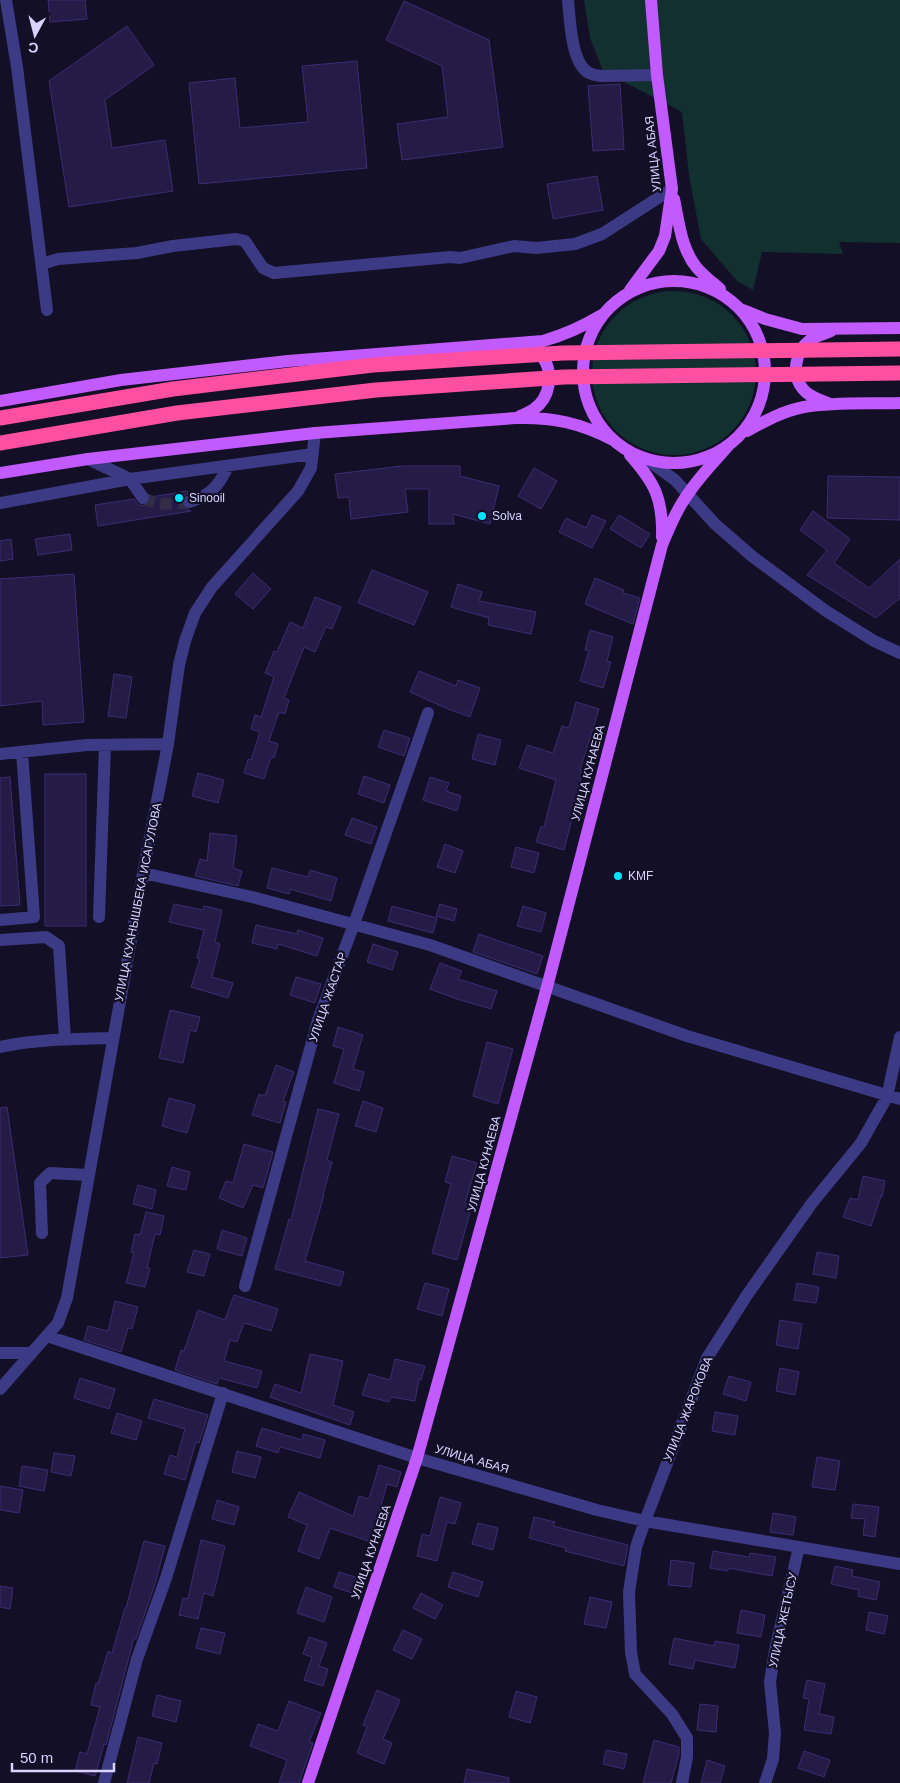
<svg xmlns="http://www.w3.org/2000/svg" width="900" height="1783" font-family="Helvetica,sans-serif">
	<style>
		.green { fill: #12302f }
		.building { fill: #241b47; stroke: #3b2d73 }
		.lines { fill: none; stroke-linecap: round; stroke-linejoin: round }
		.minor-tunnel { stroke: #312d47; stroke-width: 12; stroke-dasharray: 12 6; stroke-linecap: butt }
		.minor { stroke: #3d3a85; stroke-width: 12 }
		.major { stroke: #c25bff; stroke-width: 12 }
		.highway-bridge { stroke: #ff4fa3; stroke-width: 15 }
		.poi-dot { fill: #00e5ff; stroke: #130f26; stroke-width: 2 }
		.labels { text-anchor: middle; stroke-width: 4.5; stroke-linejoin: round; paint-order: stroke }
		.street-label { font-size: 12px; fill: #d9d4ff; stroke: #130f26 }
		.poi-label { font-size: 12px; fill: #d9d4ff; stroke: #130f26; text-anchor: start }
	</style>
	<rect width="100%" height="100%" fill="#130f26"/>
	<!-- green -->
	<path class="green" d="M584 0H900V243L839 242 843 254 762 252 753 290 737 281 701 239 689 175 682 112 603 71 590 38Z
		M592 373a82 82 0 1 1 164 0a82 82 0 1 1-164 0Z"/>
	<!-- building -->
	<path class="building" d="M48 0H85L87 19 50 22Z
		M404 1 489 40 503 147 402 160 397 124 448 117 442 66 386 40Z
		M127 26 154 65 105 100 112 148 165 140 173 191 69 207 49 81Z
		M357 61 367 168 199 184 189 83 235 78 240 128 308 122 302 66Z
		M620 84 624 149 593 151 588 86Z
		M597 176 603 210 553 219 547 184Z
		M402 466H460V476L499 486 490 524 453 514 454 524H429V489H405L408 512 351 519 349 497 338 498 335 474Z
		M534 468 557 481 541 509 518 496Z
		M828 476 900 477V520L827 518Z
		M187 491 188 494 183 496 181 500V504L184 508 191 511 98 526 95 505 134 499 139 505 144 506 150 502 151 497Z
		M813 511 850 539 834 563 869 588 900 559V598L876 618 807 575 827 550 800 530Z
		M592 515 606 521 592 548 559 532 566 518 586 528Z
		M619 515 650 534 641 548 610 529Z
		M70 534 72 550 38 555 35 539Z
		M11 539 13 559 0 561V541Z
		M372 570 428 592 414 625 358 603Z
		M253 573 271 589 253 609 235 594Z
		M74 574 84 722 43 725 42 701 0 706V579Z
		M595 578 624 590 623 593 640 598 633 624 585 604Z
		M458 584 482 592 479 601 536 612 531 634 488 625 489 618 451 607Z
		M315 597 341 607 332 629 326 627 315 652 304 647 284 698 289 700 285 714 279 712 269 741 278 744 274 758 271 757 264 779 244 773 248 759 251 760 260 732 251 729 255 715 261 717 274 677 265 673 274 651 277 652 290 622 303 628Z
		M590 630 613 637 607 661 611 662 603 688 580 681 589 651 585 650Z
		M419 671 456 686 458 680 480 688 470 717 448 709 410 692Z
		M114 674 132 677 126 718 108 716Z
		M576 702 599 709 580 770 583 771 574 802H576L564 850 536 842 541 827H544L556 780 519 768 527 745 553 753 562 726 569 728Z
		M384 730 410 738 404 756 378 747Z
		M478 734 501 740 495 765 472 759Z
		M198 773 224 780 218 803 192 796Z
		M45 774H86V926H45Z
		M364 776 390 785 384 803 358 794Z
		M10 777 20 905 0 906V778Z
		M430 777 449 783 446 791 461 796 457 811 423 800Z
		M352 818 377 827 371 844 345 835Z
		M210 833 237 836 233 868 242 871 238 886 195 876 200 859 207 861Z
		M445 844 463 851 455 873 437 867Z
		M516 847 539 853 534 873 511 867Z
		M272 868 308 877 310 870 337 878 331 901 290 889 289 894 267 888Z
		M174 904 203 910 204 906 222 910 215 942 220 944 212 977 233 983 228 998 191 987 200 959 197 958 204 930 169 922Z
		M440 904 457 909 454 921 436 916Z
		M392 906 437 918 433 933 388 921Z
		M523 906 546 913 541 932 517 926Z
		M256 925 297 934 298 930 323 938 317 956 278 944 277 949 252 943Z
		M479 934 543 956 537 974 473 952Z
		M373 944 398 952 392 970 367 962Z
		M440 963 462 971 458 979 497 991 491 1009 457 999 430 989Z
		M296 977 321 984 315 1003 290 995Z
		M170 1010 200 1017 196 1032 190 1030 183 1063 159 1058Z
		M338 1027 363 1035 353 1069 364 1072 359 1091 334 1083 344 1049 333 1046Z
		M487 1042 513 1049 498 1104 473 1096Z
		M276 1065 294 1072 283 1101 286 1102 280 1123 252 1115 259 1094 265 1096Z
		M169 1098 195 1105 187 1133 162 1126Z
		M363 1101 383 1108 376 1132 355 1126Z
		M7 1107 28 1255 0 1258V1108Z
		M318 1109 339 1114 327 1160 332 1162 323 1195H324L305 1261 344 1272 340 1286 275 1269 289 1219 291 1220Z
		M244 1144 273 1152 263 1188 253 1185 243 1208 219 1198 226 1181 233 1183Z
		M452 1156 477 1163 465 1203 472 1205 457 1260 432 1253 451 1184 445 1182Z
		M172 1167 190 1172 186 1190 167 1186Z
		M863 1176 885 1181 882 1197 881 1196 871 1226 843 1217 850 1198 858 1200Z
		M138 1185 156 1190 152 1209 133 1204Z
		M146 1212 164 1216 160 1235 155 1234 147 1268H150L145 1287 126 1283 134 1253 131 1252 135 1234 140 1235Z
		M222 1230 247 1238 242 1256 217 1249Z
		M194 1250 210 1254 204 1276 187 1272Z
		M817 1252 839 1256 836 1278 813 1274Z
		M425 1283 449 1289 442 1316 417 1309Z
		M797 1283 819 1287 816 1303 794 1300Z
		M234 1295 278 1309 271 1331 244 1323 237 1342 230 1340 224 1361 262 1371 257 1388 219 1378 217 1384 175 1370 181 1350 184 1351 198 1310 225 1320Z
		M115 1301 138 1307 132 1329 128 1328 121 1352 84 1340 88 1326 108 1331Z
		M780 1320 802 1324 798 1349 776 1345Z
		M310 1354 343 1361 333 1405 354 1412 350 1425 270 1397 275 1384 301 1393Z
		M395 1359 425 1366 421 1380 419 1379 415 1401 391 1397 389 1402 362 1395 369 1374 390 1380Z
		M780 1368 799 1372 795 1395 776 1391Z
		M729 1376 751 1382 746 1401 723 1394Z
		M80 1378 115 1389 109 1409 74 1398Z
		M154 1399 208 1415 199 1443 196 1442 185 1480 164 1474 170 1455 177 1457 185 1429 148 1418Z
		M715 1412 738 1416 735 1435 712 1431Z
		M117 1413 142 1421 136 1440 111 1433Z
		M262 1428 302 1440 303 1434 325 1440 320 1458 280 1447 278 1453 256 1446Z
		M237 1451 261 1457 255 1478 232 1472Z
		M54 1453 75 1456 71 1476 51 1472Z
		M817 1457 840 1461 835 1490 812 1487Z
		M379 1465 401 1472 397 1487 387 1484 371 1542 330 1528 319 1559 298 1551 307 1525 288 1517 299 1492 353 1516 359 1496 369 1499Z
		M22 1466 48 1470 44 1491 19 1486Z
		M0 1486 23 1490 19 1513 0 1510Z
		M440 1497 461 1503 455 1524 447 1522 437 1561 417 1556 422 1534 430 1536Z
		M217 1500 239 1507 234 1525 212 1519Z
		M853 1504 879 1507 875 1537 863 1535 865 1519 851 1518Z
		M773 1513 796 1517 793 1535 770 1532Z
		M534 1517 555 1522 553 1526 628 1545 624 1566 565 1551 566 1548 529 1538Z
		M478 1523 498 1528 493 1550 472 1544Z
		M201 1540 225 1546 213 1596 204 1593 198 1619 179 1615 183 1598 188 1599Z
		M144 1541 165 1546 155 1584 136 1639 134 1638 106 1745 104 1744 95 1776 75 1771 80 1752 87 1754 100 1707 91 1705 96 1683 98 1684 108 1651 112 1653 125 1608H126Z
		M713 1551 749 1557 750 1553 776 1557 772 1576 728 1568V1571L710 1568Z
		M671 1560 694 1563 691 1587 668 1585Z
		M835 1566 853 1570 852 1576 880 1582 876 1600 858 1596 859 1590 831 1584Z
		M339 1572 361 1579 355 1594 334 1587Z
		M453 1572 483 1582 478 1597 448 1587Z
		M0 1586 13 1588 10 1609 0 1607Z
		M306 1587 332 1597 324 1622 297 1613Z
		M421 1593 443 1605 435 1619 413 1608Z
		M590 1597 612 1602 606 1628 584 1624Z
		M741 1610 765 1615 761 1637 737 1633Z
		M869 1612 888 1616 884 1634 866 1630Z
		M201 1628 225 1633 220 1654 196 1648Z
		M403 1630 422 1639 412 1659 393 1650Z
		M309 1637 327 1643 319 1666 328 1669 323 1686 304 1680 312 1657 303 1654Z
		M674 1638 714 1646 715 1641 739 1645 735 1668 695 1660 693 1669 669 1664Z
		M807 1680 825 1684 819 1714 834 1717 831 1734 804 1730 809 1699 803 1698Z
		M377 1690 400 1700 383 1739 392 1743 384 1764 357 1753 367 1727 363 1725Z
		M516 1691 537 1697 530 1723 509 1717Z
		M157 1695 181 1701 176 1722 152 1716Z
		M289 1701 321 1713 309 1742 313 1743 299 1783H279L287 1760 250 1746 258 1724 278 1731Z
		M700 1704 718 1706 716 1732 697 1730Z
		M138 1737 162 1743 157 1764 154 1763 149 1783H127Z
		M654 1740 679 1747V1754L671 1783H643Z
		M606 1750 627 1754 624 1769 603 1764Z
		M804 1751 830 1760 824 1777 798 1768Z
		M707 1760 725 1766 720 1783H701Z
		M467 1769 509 1778V1783H464Z"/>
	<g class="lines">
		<!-- minor-tunnel -->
		<path class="minor-tunnel" d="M143 498C158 506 173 504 189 502"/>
		<!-- minor -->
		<path class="minor" d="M6 0 17 67 47 310
			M568 0C570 19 571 59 586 71 591 75 596 75 601 76L657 75
			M42 264 58 259 137 253 173 246 236 239 245 241 263 268 274 273 450 257 460 258 514 246 536 248 575 244 602 234 672 189
			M88 459 130 479 313 454
			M646 459 675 480 715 524 753 557 826 611 874 641 900 653
			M189 502C211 495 219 486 228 466
			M0 503 130 479 143 498
			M0 754 87 745 168 744
			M143 873 252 897 430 945 687 1036 900 1099
			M99 917 105 745
			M0 920 34 917 22 752
			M0 940 46 937 59 946 65 1039
			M0 1047C37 1039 75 1039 113 1038
			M42 1233 40 1183 50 1173 88 1175
			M245 1286 318 1020 354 924 428 713
			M47 1336 417 1458 597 1510 645 1521 900 1564
			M0 1353H32
			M0 1389 58 1323 67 1298 143 873 168 744 179 665 185 641 195 613 212 587 298 491 311 468 315 433
			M104 1783 137 1659 166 1578 223 1393
			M682 1783 687 1757V1738L672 1714 635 1674 631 1652 629 1592 636 1547 645 1521 707 1358 747 1295 812 1203 861 1143 887 1097 900 1037
			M765 1783 773 1759 775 1733 770 1682 775 1650 799 1547"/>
		<!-- major -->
		<path class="major" d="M674 199C679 222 681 249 697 268 704 276 712 282 720 289
			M583 372a91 91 0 1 1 182 0a91 91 0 1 1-182 0Z
			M630 290 659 251 665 236 672 189 657 75 651 0
			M743 310 765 319 802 329 900 328
			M0 401 121 380 288 361 543 341C564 335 582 327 602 315
			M830 404C821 400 809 397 803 389 791 375 795 351 810 340 816 336 824 334 831 331
			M520 416C525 414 530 412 534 409 550 398 554 373 543 358 541 355 537 352 534 350
			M747 431C765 421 783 411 804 407 835 402 868 404 900 403
			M630 455C655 483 663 499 662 537
			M0 473 88 459 315 433 516 418C553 417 580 423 613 440
			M308 1783 417 1458 547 987 662 545C667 533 672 521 678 510 691 486 710 466 728 446"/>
		<!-- highway-bridge -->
		<path class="highway-bridge" d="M0 418 173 389 373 365 563 353 900 349
			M0 443 177 413 376 390 564 377 900 373"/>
	</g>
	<!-- markers -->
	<g class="poi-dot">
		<circle cx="179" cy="498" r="5"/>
		<circle cx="482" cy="516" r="5"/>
		<circle cx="618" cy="876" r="5"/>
	</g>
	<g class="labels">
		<!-- street labels -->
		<g class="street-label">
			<text transform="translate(653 154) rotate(-96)" y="4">УЛИЦА АБАЯ</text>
			<text transform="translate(588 773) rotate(-75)" y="4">УЛИЦА КУНАЕВА</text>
			<text transform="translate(138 902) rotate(-79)" y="4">УЛИЦА КУАНЫШБЕКА ИСАГУЛОВА</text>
			<text transform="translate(328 997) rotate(-71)" y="4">УЛИЦА ЖАСТАР</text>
			<text transform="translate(484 1164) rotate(-75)" y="4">УЛИЦА КУНАЕВА</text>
			<text transform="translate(688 1409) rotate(-68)" y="4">УЛИЦА ЖАРОКОВА</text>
			<text transform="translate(472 1459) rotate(16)" y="4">УЛИЦА АБАЯ</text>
			<text transform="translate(371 1552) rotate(-71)" y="4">УЛИЦА КУНАЕВА</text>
			<text transform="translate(783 1620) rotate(-78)" y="4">УЛИЦА ЖЕТЫСУ</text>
		</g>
		<!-- poi labels -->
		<g class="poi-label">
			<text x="189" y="502">Sinooil</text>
			<text x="492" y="520">Solva</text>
			<text x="628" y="880">KMF</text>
		</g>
	</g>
	<!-- north arrow -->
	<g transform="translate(35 35) rotate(187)" stroke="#130f26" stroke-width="4" paint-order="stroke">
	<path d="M0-4L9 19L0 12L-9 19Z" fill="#d9d4ff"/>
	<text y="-8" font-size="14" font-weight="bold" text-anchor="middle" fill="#d9d4ff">С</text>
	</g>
	<!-- scale -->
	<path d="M12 1763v8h102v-8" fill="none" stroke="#d9d4ff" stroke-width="2.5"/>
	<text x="20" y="1763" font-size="15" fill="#d9d4ff" stroke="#130f26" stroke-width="4" paint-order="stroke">50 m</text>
</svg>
